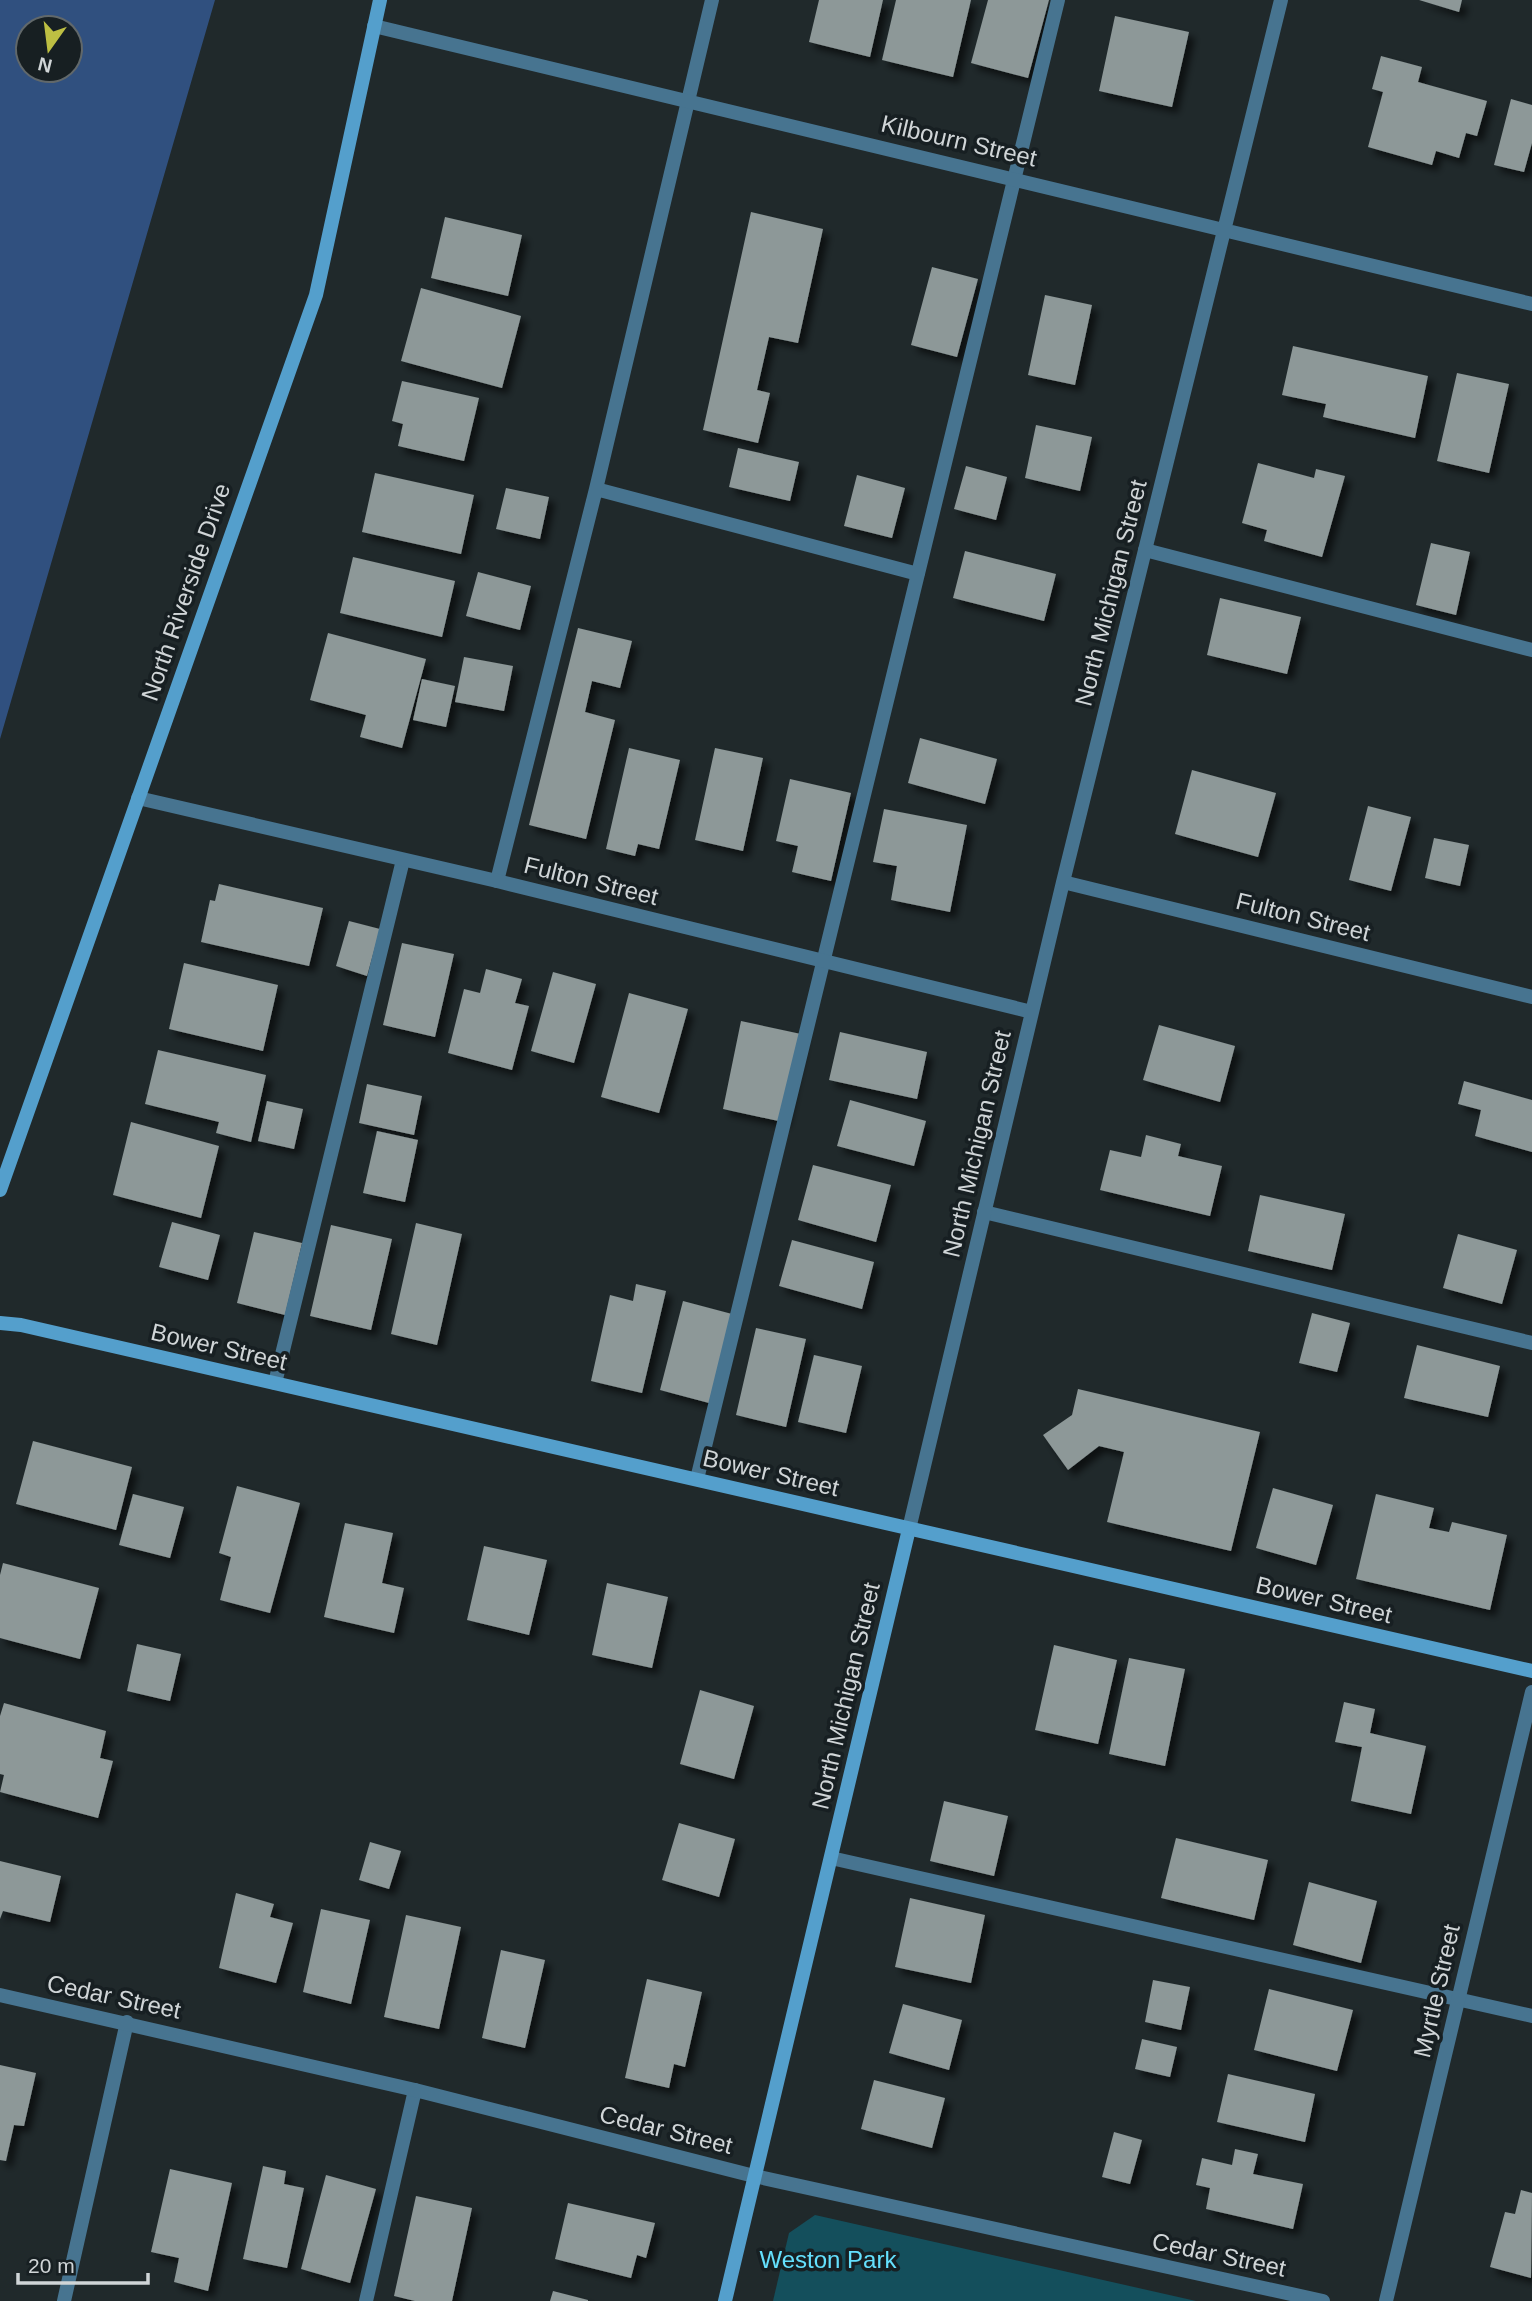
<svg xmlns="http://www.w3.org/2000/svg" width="1532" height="2301" font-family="Helvetica,sans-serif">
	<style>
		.green { fill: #144f5c }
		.water { fill: #30507f; fill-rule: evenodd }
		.building { fill: #8d9898; filter: url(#shadow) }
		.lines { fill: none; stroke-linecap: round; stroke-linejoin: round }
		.lane { stroke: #477490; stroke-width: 14 }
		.street { stroke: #477490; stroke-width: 14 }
		.secondary { stroke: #549fcc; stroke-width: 14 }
		.labels { text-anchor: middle; stroke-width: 7; stroke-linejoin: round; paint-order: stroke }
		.street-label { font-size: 24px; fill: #d0d5d7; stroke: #171f22 }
		.park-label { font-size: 24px; fill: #64e0fd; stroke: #171f22 }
	</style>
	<defs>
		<filter id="shadow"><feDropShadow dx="6" dy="6" stdDeviation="3.5" flood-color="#0009"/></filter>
	</defs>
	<rect width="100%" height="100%" fill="#20292b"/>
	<!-- green -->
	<path class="green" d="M815 2215 1196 2301H773L789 2233Z"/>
	<!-- water -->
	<path class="water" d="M0 0H215L0 739ZM28 28H70V70H28Z"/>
	<!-- building -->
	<path class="building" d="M819 0H883L870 57 809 42Z
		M896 0H971L953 77 882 60Z
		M988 0H1049L1028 78 971 63Z
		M1419 0H1462L1459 12Z
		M1115 16 1189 32 1172 107 1099 91Z
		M1381 56 1422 67 1418 82 1487 101 1477 136 1466 133 1459 158 1436 151 1432 165 1368 147 1383 92 1372 89Z
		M1511 99 1532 105V143L1524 172 1494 165Z
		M751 212 823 229 798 343 769 337 757 390 770 393 758 443 703 430Z
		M445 217 522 235 508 296 431 278Z
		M932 267 978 279 957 357 911 345Z
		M421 288 521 316 502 388 401 361Z
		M1045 295 1092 305 1075 385 1028 375Z
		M1293 346 1428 376 1415 438 1323 417 1326 404 1282 395Z
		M1457 373 1509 384 1489 473 1437 461Z
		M402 381 479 398 464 461 398 446 403 424 392 421Z
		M1036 425 1092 437 1080 491 1025 478Z
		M738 448 799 462 790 501 729 487Z
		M1258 463 1314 478 1316 469 1345 476 1322 557 1264 541 1267 530 1242 523Z
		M966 466 1007 477 996 520 954 509Z
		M375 473 474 495 461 554 362 532Z
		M857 475 905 488 892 538 844 526Z
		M506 488 549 497 540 539 496 529Z
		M1431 543 1470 552 1456 615 1416 605Z
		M965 551 1056 574 1044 621 953 598Z
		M353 557 455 581 442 637 340 613Z
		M478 572 531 586 520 630 466 616Z
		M1220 598 1301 617 1287 674 1207 655Z
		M578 628 632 641 620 688 592 681 585 712 615 720 586 839 529 825Z
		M328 633 426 659 402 748 360 737 366 715 310 700Z
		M464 657 513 666 504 711 455 702Z
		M422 679 455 686 446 727 413 720Z
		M920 738 997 759 985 804 908 783Z
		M629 748 680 760 659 849 638 844 635 856 606 849Z
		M715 748 763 758 743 851 695 840Z
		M1192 770 1276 793 1258 857 1175 834Z
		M790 779 851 793 831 881 792 872 798 846 776 841Z
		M1368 806 1411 817 1391 891 1349 880Z
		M884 809 967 825 950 912 891 900 897 866 873 862Z
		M1434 838 1469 845 1460 886 1425 878Z
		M219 884 323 908 309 966 201 942 210 900 215 901Z
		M349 921 380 929 367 976 336 966Z
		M402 943 454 954 435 1037 383 1025Z
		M184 963 278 985 263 1051 169 1029Z
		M486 969 522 979 515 1003 529 1006 512 1070 448 1053 464 989 480 993Z
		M553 972 596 984 574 1063 531 1051Z
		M629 993 688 1009 659 1113 601 1097Z
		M741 1021 801 1034 783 1122 723 1109Z
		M1159 1025 1235 1046 1220 1102 1143 1080Z
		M840 1032 927 1052 917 1099 829 1080Z
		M158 1050 266 1075 251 1142 216 1133 219 1122 145 1104Z
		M1464 1081 1532 1100V1152L1475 1136 1481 1110 1458 1104Z
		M367 1084 422 1096 414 1135 359 1123Z
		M850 1100 926 1121 914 1166 837 1146Z
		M267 1101 303 1109 294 1149 258 1141Z
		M131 1122 219 1146 201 1218 113 1195Z
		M377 1131 418 1140 405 1202 363 1193Z
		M1146 1135 1181 1144 1178 1156 1222 1166 1210 1216 1100 1190 1110 1150 1141 1157Z
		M813 1165 891 1185 876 1242 798 1220Z
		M1260 1195 1345 1214 1332 1270 1248 1251Z
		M172 1222 220 1235 208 1280 159 1267Z
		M416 1223 462 1234 437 1345 391 1334Z
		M331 1225 392 1239 371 1330 310 1316Z
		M254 1232 302 1243 285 1315 237 1303Z
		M1458 1234 1517 1250 1502 1304 1443 1288Z
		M792 1240 874 1262 862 1309 779 1286Z
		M636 1284 666 1291 642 1393 591 1381 610 1295 633 1301Z
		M683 1301 732 1314 709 1403 660 1390Z
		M1312 1313 1350 1323 1337 1372 1299 1363Z
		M756 1328 806 1339 786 1427 736 1415Z
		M1417 1345 1500 1366 1488 1417 1404 1398Z
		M814 1355 862 1366 846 1433 798 1422Z
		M1078 1389 1260 1432 1231 1551 1107 1522 1124 1452 1099 1446 1068 1470 1043 1435 1072 1415Z
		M33 1441 132 1467 116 1530 16 1504Z
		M237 1486 300 1503 270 1613 220 1600 231 1557 219 1553Z
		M1273 1488 1333 1505 1316 1565 1256 1548Z
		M133 1494 184 1507 170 1558 119 1545Z
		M1376 1494 1434 1508 1429 1528 1449 1532 1452 1522 1507 1535 1490 1610 1356 1579Z
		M345 1523 393 1533 382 1583 404 1588 394 1633 324 1617Z
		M484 1546 547 1560 529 1635 467 1620Z
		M3 1563 99 1588 80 1659 0 1638V1575Z
		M607 1583 668 1597 652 1668 592 1655Z
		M137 1644 181 1654 170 1701 127 1691Z
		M1054 1645 1117 1660 1098 1744 1035 1730Z
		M1129 1658 1185 1669 1165 1766 1109 1754Z
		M700 1690 754 1706 734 1779 680 1764Z
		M1344 1702 1375 1709 1370 1733 1426 1746 1411 1814 1351 1801 1362 1747 1335 1742Z
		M4 1703 106 1731 100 1758 113 1761 98 1818 0 1792 4 1775 0 1774V1716Z
		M944 1801 1008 1816 994 1876 930 1861Z
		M679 1823 735 1839 719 1897 662 1880Z
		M1176 1838 1268 1860 1254 1920 1161 1898Z
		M370 1842 401 1851 389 1889 359 1880Z
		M0 1861 61 1876 50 1922 3 1911 0 1919Z
		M1309 1882 1377 1901 1361 1963 1293 1945Z
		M236 1893 274 1904 270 1917 293 1923 276 1983 219 1968Z
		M910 1898 985 1915 971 1983 895 1967Z
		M321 1909 370 1920 351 2004 303 1992Z
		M406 1915 461 1927 439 2029 384 2017Z
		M501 1950 545 1960 525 2048 482 2038Z
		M647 1979 702 1992 685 2067 674 2064 669 2088 625 2078Z
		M1153 1980 1190 1987 1181 2030 1145 2022Z
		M1269 1989 1353 2010 1337 2071 1254 2050Z
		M903 2004 962 2020 949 2070 889 2053Z
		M1142 2039 1177 2047 1170 2077 1135 2069Z
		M0 2065 36 2073 24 2126 14 2125 6 2161 0 2160Z
		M1228 2074 1315 2094 1305 2142 1217 2122Z
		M874 2080 945 2098 932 2148 861 2129Z
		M1114 2132 1142 2140 1130 2184 1102 2177Z
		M1235 2149 1258 2154 1253 2174 1303 2184 1293 2229 1206 2209 1210 2188 1196 2185 1202 2158 1232 2165Z
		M263 2166 286 2171 284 2184 304 2188 287 2268 243 2259Z
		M170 2169 232 2183 208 2291 174 2282 179 2258 151 2252Z
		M326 2175 376 2189 350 2283 301 2269Z
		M1521 2190 1532 2193 1531 2278 1490 2267 1505 2212 1515 2214Z
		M416 2196 472 2208 452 2301H415L394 2296Z
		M568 2203 655 2223 646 2258 637 2255 631 2278 555 2259Z
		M553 2291 588 2300V2301H550Z"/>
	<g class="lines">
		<!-- lane -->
		<path class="lane" d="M596 489 918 574
			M1145 550 1532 650
			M497 881 596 489 712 0
			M984 1212 1532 1343
			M275 1383 403 860
			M697 1479 1058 0
			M831 1858 1532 2016
			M64 2301 127 2022
			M366 2301 415 2090"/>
		<!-- street -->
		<path class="street" d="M374 26 1532 304
			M138 798 497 881 1032 1012
			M1063 882 1532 997
			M909 1529 1063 882 1281 0
			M0 1995 415 2090 754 2176 1323 2301
			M1386 2301 1532 1692"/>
		<!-- secondary -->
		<path class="secondary" d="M0 1190 316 295 380 0
			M0 1323 21 1325 1532 1671
			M725 2301 909 1529"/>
	</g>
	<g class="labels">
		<!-- street labels -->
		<g class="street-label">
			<text transform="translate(959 141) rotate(13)" y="8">Kilbourn Street</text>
			<text transform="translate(186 592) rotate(-71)" y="8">North Riverside Drive</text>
			<text transform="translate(1111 593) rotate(-76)" y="8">North Michigan Street</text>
			<text transform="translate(591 881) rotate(14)" y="8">Fulton Street</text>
			<text transform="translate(1303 917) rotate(14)" y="8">Fulton Street</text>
			<text transform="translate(977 1144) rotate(-77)" y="8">North Michigan Street</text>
			<text transform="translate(219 1347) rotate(13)" y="8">Bower Street</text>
			<text transform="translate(771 1473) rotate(13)" y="8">Bower Street</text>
			<text transform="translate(1324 1600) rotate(13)" y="8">Bower Street</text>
			<text transform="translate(846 1696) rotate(-77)" y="8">North Michigan Street</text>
			<text transform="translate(1437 1991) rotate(-77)" y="8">Myrtle Street</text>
			<text transform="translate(114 1997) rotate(12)" y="8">Cedar Street</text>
			<text transform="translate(666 2130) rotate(14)" y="8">Cedar Street</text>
			<text transform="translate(1219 2255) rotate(12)" y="8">Cedar Street</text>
		</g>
		<!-- park labels -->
		<g class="park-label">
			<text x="828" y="2268">Weston Park</text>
		</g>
	</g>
	<!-- north arrow -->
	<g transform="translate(49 49) rotate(194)"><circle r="33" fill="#171f22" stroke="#61686a" stroke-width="2"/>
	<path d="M0-5L12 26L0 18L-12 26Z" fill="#bdbf43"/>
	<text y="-10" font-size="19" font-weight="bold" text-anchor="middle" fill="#d0d5d7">N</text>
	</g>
	<!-- scale -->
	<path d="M18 2273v10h130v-10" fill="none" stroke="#d0d5d7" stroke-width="3.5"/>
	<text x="28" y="2273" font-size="21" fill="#d0d5d7" stroke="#171f22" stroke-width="5" paint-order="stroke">20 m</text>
</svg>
